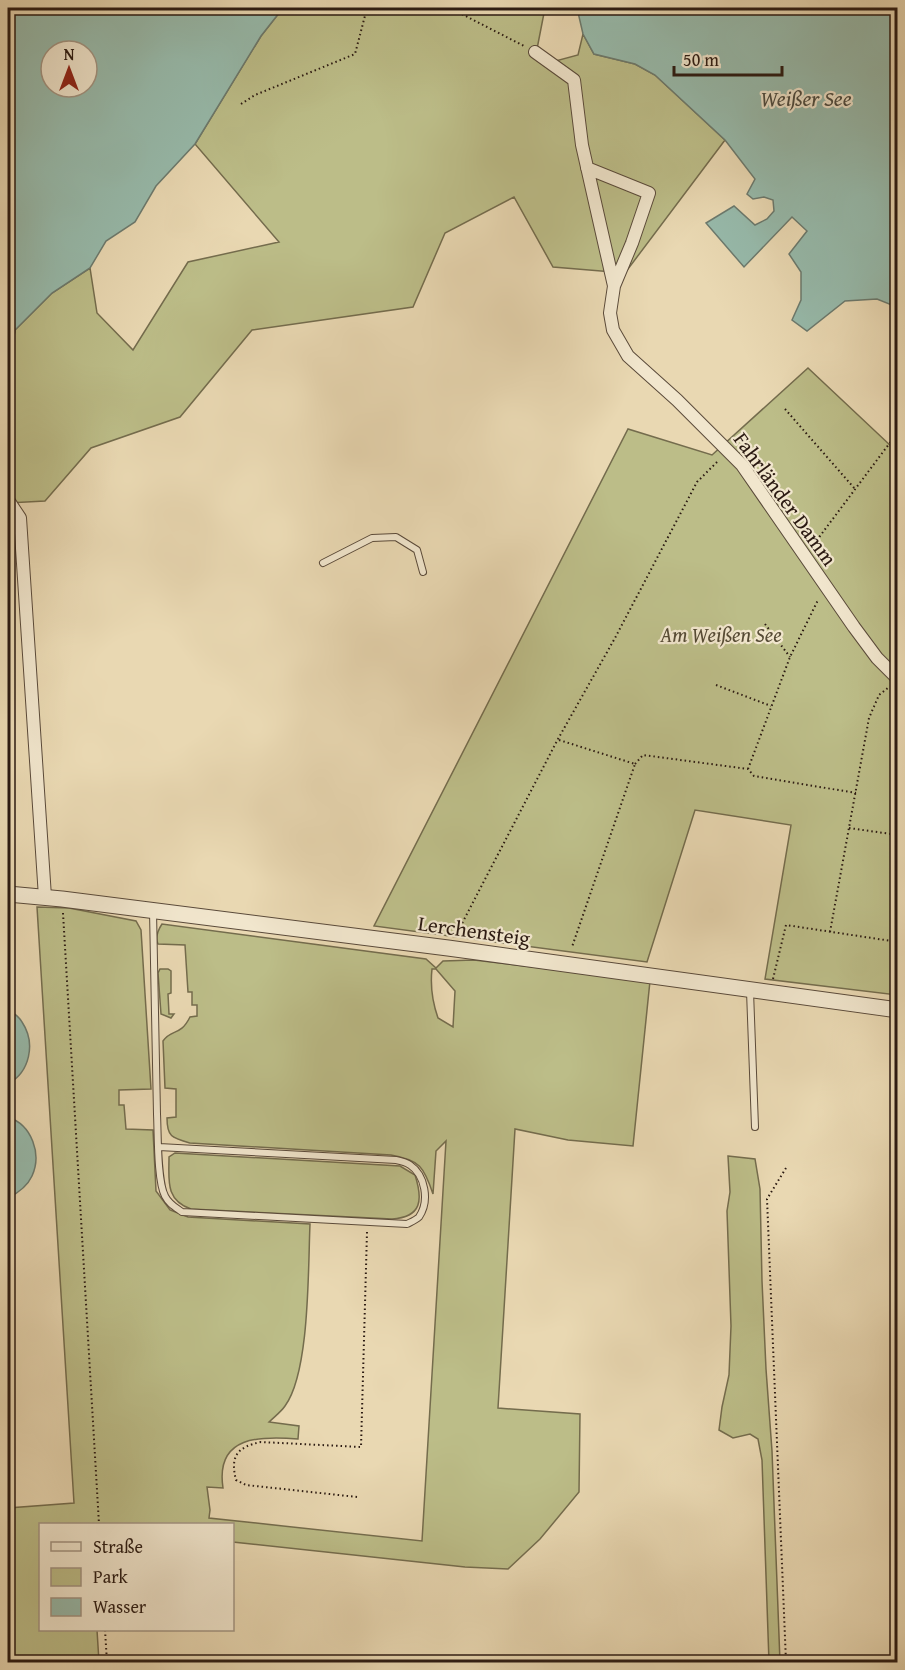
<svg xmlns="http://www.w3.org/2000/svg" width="905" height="1670" font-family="'Gentium Book Plus',serif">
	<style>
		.green { fill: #bcbd88; stroke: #746c4d; stroke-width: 1.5; fill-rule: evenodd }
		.water { fill: #97baab; stroke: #6c7a6e; stroke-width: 1.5; fill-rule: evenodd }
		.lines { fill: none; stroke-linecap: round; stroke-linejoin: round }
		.service-casing { stroke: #5a4a3a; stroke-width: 8 }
		.minor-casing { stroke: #5a4a3a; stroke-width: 14 }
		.tertiary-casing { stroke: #5a4a3a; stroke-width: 17 }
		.path { stroke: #2b1a12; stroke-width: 2; stroke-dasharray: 1.5 3; stroke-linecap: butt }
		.service { stroke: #f1e6cd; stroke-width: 6 }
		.minor { stroke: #f1e6cd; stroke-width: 12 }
		.tertiary { stroke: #f1e6cd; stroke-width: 15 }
		.labels { text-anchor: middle; stroke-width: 4.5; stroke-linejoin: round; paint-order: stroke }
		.street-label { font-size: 21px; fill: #2b1a12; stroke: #f1e6cd }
		.park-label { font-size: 21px; font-style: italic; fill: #564b35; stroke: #f1e6cd }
		.water-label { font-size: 22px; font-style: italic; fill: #4b4a40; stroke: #f1e6cd }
	</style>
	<rect width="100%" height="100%" fill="#e9d8b2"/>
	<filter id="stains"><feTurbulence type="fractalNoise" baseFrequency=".00333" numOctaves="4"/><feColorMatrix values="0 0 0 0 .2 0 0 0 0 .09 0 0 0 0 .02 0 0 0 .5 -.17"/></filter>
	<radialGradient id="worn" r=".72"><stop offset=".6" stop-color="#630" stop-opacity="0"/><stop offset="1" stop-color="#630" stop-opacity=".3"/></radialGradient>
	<!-- green -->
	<path class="green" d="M283 8H545L537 49 552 62 578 55 583 34 594 54 635 64 655 75 725 140 625 273 553 267 514 197 445 233 413 307 252 330 180 417 91 448 45 501 8 503V358L11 355 15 330 52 293 90 268 97 313 133 350 188 262 279 242 195 144 261 36Z
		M808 368 892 447 897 441V995L765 979 791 825 695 810 647 962 374 926 628 429 712 455Z
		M37 907 69 908 136 921 141 930 151 1089 119 1090V1105H124L126 1129 153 1130 156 1191 170 1210 188 1217 310 1224C308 1268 310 1372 285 1406 281 1412 274 1417 269 1422L299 1426 298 1439C261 1436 215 1435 223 1488L207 1487 210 1510 209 1518 422 1541 446 1141 436 1151 433 1194C424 1167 420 1160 391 1155L190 1143C172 1138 167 1137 167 1118L176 1117V1089L165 1088 163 1041C172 1028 180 1037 190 1017L197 1016V1005H192V992H188L185 945 158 944C155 937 158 930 162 924L426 959 436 968 443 961 474 960 650 981 633 1146 568 1140 515 1129 498 1408 580 1414 579 1492 540 1539 508 1569 465 1567 233 1542 232 1524H40V1630H97L99 1662H8V1508L74 1503ZM432 969H436L455 991 453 1027 438 1018C432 1001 430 987 432 969Z
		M160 969H168L171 971V993L168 994 169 1014H174L171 1018 161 1014 158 973Z
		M175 1153 400 1166 415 1175C423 1200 422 1217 392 1219L191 1209C165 1200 169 1180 169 1157Z
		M728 1156 755 1159 760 1189 762 1281 766 1369 772 1451 780 1662H769L762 1460 758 1439 750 1434 733 1438 719 1430 722 1407 729 1375 731 1326 727 1211 730 1192Z"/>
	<!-- water -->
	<path class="water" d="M8 8H283L261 36 195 144 156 186 135 222 106 241 90 268 52 293 15 330 11 356 8 358ZM51 51H87V87H51Z
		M577 8H897V317L892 305 877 299 845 301 807 331 792 320 801 300V272L789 254 807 231 792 217 744 267 706 223 734 206 755 225 767 219 774 211 773 200 764 197 753 199 747 194 755 179 725 140 655 75 635 64 594 54 583 34Z
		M8 1009C13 1013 19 1016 22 1022 36 1043 30 1072 8 1084Z
		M8 1117C32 1125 42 1154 32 1176 27 1187 18 1193 8 1198Z"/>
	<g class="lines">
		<defs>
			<path id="service" d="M323 563 372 538 396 537 417 550 423 572
				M153 911 157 1114C158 1133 157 1181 165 1196 169 1204 175 1207 182 1212L407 1224C411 1222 416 1220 419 1217 430 1201 425 1175 410 1165 406 1162 401 1161 396 1160L159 1147
				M750 991 755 1127"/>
			<path id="minor" d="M535 52 574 80 582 145 614 286
				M587 168 649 193 632 243 614 286 610 313 613 330 628 356 677 400 742 465 854 627 877 658 898 679
				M8 500 20 518 45 897"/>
			<path id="tertiary" d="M8 894 62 899 448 948 898 1010"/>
		</defs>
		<!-- service casing -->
		<use href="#service" class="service-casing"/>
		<!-- minor casing -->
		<use href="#minor" class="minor-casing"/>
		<!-- tertiary casing -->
		<use href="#tertiary" class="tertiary-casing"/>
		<!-- path -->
		<path class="path" d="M450 8 524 46
			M241 104 255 95 355 54 367 8
			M785 409 855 489
			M814 544 892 440
			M765 624 790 657
			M716 685 771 706
			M559 740 635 764 572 947
			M635 764 643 755 748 769 754 776 856 793
			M748 769 790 657 818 600
			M849 828 898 835
			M63 913 99 1524
			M830 932 869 718 879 695 889 687
			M456 935 558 739 615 638 697 482 718 461
			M773 979 786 925 898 942
			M786 1168 767 1199 786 1662
			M357 1497 246 1485 236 1480C230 1456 237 1447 261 1442L361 1447 367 1232
			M105 1630 107 1662"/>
		<!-- service -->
		<use href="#service" class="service"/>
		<!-- minor -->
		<use href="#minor" class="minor"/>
		<!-- tertiary -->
		<use href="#tertiary" class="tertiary"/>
	</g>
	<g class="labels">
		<!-- street labels -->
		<g class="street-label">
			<text transform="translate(785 499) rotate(54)" y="7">Fahrländer Damm</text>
			<text transform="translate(474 931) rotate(8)" y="7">Lerchensteig</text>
		</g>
		<!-- park labels -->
		<g class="park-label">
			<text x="721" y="642">Am Weißen See</text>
		</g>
		<!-- water labels -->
		<g class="water-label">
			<text x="806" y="106">Weißer See</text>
		</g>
	</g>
	<!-- margin -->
	<rect width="905" height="1670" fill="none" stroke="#e9d8b2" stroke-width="30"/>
	<rect x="9" y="9" width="887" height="1652" fill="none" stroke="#2b1a12" stroke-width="3"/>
	<rect x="15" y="15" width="875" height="1640" fill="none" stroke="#2b1a12" stroke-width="1.5"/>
	<!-- legend -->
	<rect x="39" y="1523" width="195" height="108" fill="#f1e6cd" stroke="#a29482" stroke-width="1.5"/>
	<rect x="51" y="1542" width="30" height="9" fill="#f1e6cd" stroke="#a29482" stroke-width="1.5"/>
	<text x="93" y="1553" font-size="18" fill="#2b1a12">Straße</text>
	<rect x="51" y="1568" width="30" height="18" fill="#bcbd88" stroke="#a29482" stroke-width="1.5"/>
	<text x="93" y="1583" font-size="18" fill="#2b1a12">Park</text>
	<rect x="51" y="1598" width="30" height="18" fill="#97baab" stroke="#a29482" stroke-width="1.5"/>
	<text x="93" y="1613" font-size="18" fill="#2b1a12">Wasser</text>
	<!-- north arrow -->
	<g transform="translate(69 69)"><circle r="28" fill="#f1e6cd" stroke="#a29482" stroke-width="1.5"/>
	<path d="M0-4.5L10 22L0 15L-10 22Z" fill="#8f2418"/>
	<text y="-9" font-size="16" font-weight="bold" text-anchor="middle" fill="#2b1a12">N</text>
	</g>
	<!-- scale -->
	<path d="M674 66v9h108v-9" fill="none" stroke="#2b1a12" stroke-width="3"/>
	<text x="683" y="66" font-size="18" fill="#2b1a12" stroke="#f1e6cd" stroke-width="4.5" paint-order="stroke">50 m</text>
	<rect width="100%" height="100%" filter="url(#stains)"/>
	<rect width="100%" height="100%" fill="url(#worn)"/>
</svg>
